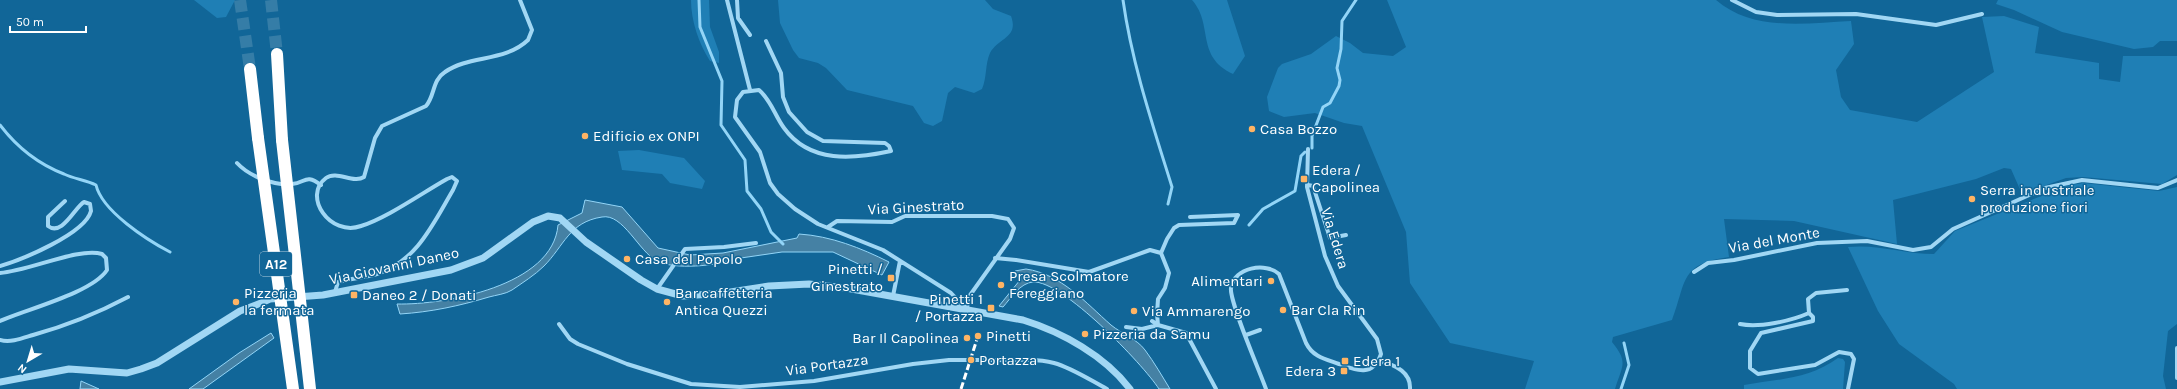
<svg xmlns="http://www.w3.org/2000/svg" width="2177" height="389" font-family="Karla,sans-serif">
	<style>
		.green { fill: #1f7fb5 }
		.water { fill: #4581a4; stroke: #93d5f7 }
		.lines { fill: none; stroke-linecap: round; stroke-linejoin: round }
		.stream { stroke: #93d5f7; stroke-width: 3 }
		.motorway-tunnel { stroke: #357da7; stroke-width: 12; stroke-dasharray: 12 6; stroke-linecap: butt }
		.minor { stroke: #a1d7f4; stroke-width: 4 }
		.tertiary { stroke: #a1d7f4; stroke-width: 7 }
		.motorway { stroke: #fff; stroke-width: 12 }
		.rail { stroke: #fff; stroke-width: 3; stroke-dasharray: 7 3; stroke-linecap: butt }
		.minor-bridge { stroke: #a1d7f4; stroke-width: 4 }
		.motorway-bridge { stroke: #fff; stroke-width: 12 }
		.poi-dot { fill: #ffb464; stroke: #116698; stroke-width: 1.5 }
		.labels { text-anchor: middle; stroke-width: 3; stroke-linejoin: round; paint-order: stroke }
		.shield { fill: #116698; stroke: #b8d1e0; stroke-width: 1 }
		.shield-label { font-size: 14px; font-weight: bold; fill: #fff }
		.poi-label { font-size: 15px; fill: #fff; stroke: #116698; text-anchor: start }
		.street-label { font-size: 15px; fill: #fff; stroke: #116698 }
	</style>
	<rect width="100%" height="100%" fill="#116698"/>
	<!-- green -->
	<path class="green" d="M194 0H235L226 17 217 18Z
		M691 0H709L710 27 719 52V63L710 61C699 44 691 21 691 0Z
		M778 0H985L993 9 1011 16C1019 38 999 37 990 53 985 64 987 78 982 89L974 93 955 87 948 93 942 121 933 126 924 123 913 106 847 90 826 68 818 63 799 58 793 50 780 23Z
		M1192 0H1227L1245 56 1233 74C1195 56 1214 25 1192 0Z
		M1387 0H1716C1753 32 1806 23 1851 21L1854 44 1836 70 1841 97 1850 110 1917 122 1994 72 1982 17 2004 16 2039 27 2035 53 2099 63V79L2120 82 2123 56H2177V175L2162 184 2083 177 2066 178 2022 194 2011 169 2004 168 1976 179 1893 200 1897 244 1794 221 1724 219 1729 257C1679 264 1687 281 1672 320L1613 337 1612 342C1629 363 1622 365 1615 389H1525L1534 361 1450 343 1410 283 1406 232 1362 126 1344 123 1315 113 1284 117 1269 111 1267 97 1278 68 1282 64 1311 54 1336 36 1350 43 1363 53 1393 56 1406 47Z
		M1998 0H2177V41H2160L2153 47 2134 49 2062 32 2014 10 1996 4Z
		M639 150 684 158 705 181 702 189 670 183 662 174 622 170 618 151Z
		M2083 183 2159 191 2177 187V324L2168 331 2163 376 2166 389H1957L1954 384 1899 344 1878 311 1848 247C1878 244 1905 254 1934 254L1955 231 2066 186Z
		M1838 358 1843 359 1845 362 1843 389H1744V385C1779 379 1809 379 1838 358Z"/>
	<!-- water -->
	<path class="water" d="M585 200 622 207 658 248 690 255 723 253 797 238 799 234C831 236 861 248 889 262L882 275 833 252H782L734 259C717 266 674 270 657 261 639 252 623 213 602 217 569 222 564 246 544 266 535 275 522 283 512 290 506 294 496 295 489 297 459 306 431 312 400 314L397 304C445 305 553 286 558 225L582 213Z
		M1026 269C1061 274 1086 303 1111 325 1122 334 1137 339 1145 350 1154 362 1162 376 1170 389H1159C1143 364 1062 280 1033 282 1020 283 1011 298 1003 307L999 306 1020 280 1015 271Z
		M271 333 274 338 203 389H189L239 353Z
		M81 381 99 389H80Z"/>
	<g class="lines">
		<!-- stream -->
		<path class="stream" d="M699 0 700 27 722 81 721 125 745 160 747 191 761 209 771 232 783 244
			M1123 0C1132 64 1153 126 1172 187L1168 204
			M0 125C16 146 38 164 64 174 74 179 86 180 96 185 102 211 147 240 170 252
			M1312 148V136L1323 107 1330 103 1339 86 1340 80 1337 68 1341 49 1342 21 1356 0
			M1249 225 1263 209 1295 191 1301 156 1305 152
			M1621 389 1629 365 1624 343"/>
		<!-- motorway-tunnel -->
		<path class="motorway-tunnel" d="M240 0 250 69
			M271 0 277 54"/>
		<!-- minor -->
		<path class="minor" d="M727 0 750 90
			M737 0 738 18 750 35
			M1732 0 1756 12 1777 15 1856 14 1936 25 1982 14
			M766 41 781 73 783 97 789 112 807 132 823 141 885 143 889 146 891 151C854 159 810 164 784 128 775 116 771 100 759 90L743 92 737 100 735 117 760 152 770 183 778 194 795 209 818 224 883 250 951 293 967 310
			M237 163C249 176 274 186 292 184 306 183 305 173 321 185
			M1308 185 1313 186 1330 238 1346 235
			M828 227 837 221 892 222 905 216H992L1008 219 1014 228 1010 239 968 298 967 310
			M995 258 1016 260 1089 272 1150 250 1161 253
			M0 266C21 260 85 234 91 211L90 204 84 202C75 207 62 237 48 226V217L65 201
			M1694 272 1708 263 1734 260 1817 243 1867 241 1913 250 1931 247 1953 229 2045 188 2082 180 2158 188 2177 180
			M0 273C29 271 79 247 102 254L106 258 107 270C92 293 27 309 0 321
			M657 289 685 249 724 247 756 243
			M1847 290 1816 293 1808 299 1809 313 1813 317V321L1761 333 1750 351V368L1758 374 1815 365 1839 352 1851 354 1854 359 1848 389
			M335 292 338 282C351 279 365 277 377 274 417 261 433 224 453 190L457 181 452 177 447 179C422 193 387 218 361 226 330 237 302 196 326 178 337 170 353 184 364 177L375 138 382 126 426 106C435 96 432 80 445 72 469 55 505 62 528 40L532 30 520 0
			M893 296 900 261
			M1152 321 1158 325 1186 333 1216 389
			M559 324 570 339 578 344 627 364 691 384 740 387 814 381 913 364 949 360H966
			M1740 324C1759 328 1791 321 1809 313
			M1158 325 1157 314 1158 299 1165 288 1169 273 1161 253 1167 239 1174 228 1179 225 1234 223 1238 215 1190 217
			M1126 327 1142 329 1158 325
			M1246 335 1260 330
			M0 340C11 343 23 338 33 335 69 325 96 314 128 297
			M2177 348V378
			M979 360C1003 361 1030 357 1054 363 1072 368 1090 380 1107 389
			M1378 361C1393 364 1411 371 1410 389
			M1266 389C1260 372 1229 301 1231 288 1234 267 1266 262 1279 274L1306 343C1313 357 1325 359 1339 364 1357 371 1373 377 1381 354L1377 339 1338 286 1325 256 1307 187 1308 149"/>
		<!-- tertiary -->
		<path class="tertiary" d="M0 382 69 369 127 373 141 369 157 363 240 311 261 303 270 299 323 295 451 270 483 258 533 222 548 216 560 218 586 242 641 280 657 289 683 296 724 293 769 286 809 284 846 288 1023 320C1062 332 1105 356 1130 389"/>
		<!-- motorway -->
		<path class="motorway" d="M277 54 282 140
			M250 69 258 138"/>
		<!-- rail -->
		<path class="rail" d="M961 389 978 336"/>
		<!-- minor-bridge -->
		<path class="minor-bridge" d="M966 360H979"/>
		<!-- motorway-bridge -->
		<path class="motorway-bridge" d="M258 138 293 389
			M282 140 310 389"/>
	</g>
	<!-- markers -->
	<g class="poi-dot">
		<circle cx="1252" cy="129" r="4"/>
		<circle cx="585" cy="136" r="4"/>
		<rect x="1300" y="175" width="8" height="8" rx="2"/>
		<circle cx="1972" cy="199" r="4"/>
		<circle cx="627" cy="259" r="4"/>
		<rect x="887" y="274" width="8" height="8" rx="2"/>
		<circle cx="1271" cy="281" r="4"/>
		<circle cx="1001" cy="285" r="4"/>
		<rect x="350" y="291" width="8" height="8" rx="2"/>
		<circle cx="236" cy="302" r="4"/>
		<circle cx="667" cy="302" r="4"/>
		<rect x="987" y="304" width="8" height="8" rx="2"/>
		<circle cx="1283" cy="310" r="4"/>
		<circle cx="1134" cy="311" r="4"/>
		<circle cx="1085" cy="334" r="4"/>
		<circle cx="978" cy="336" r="4"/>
		<circle cx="967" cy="338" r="4"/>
		<circle cx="971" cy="360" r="4"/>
		<rect x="1341" y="357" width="8" height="8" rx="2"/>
		<rect x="1340" y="367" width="8" height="8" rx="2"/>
	</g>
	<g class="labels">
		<!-- shield labels -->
		<rect class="shield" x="260" y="252" width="32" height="24" rx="3"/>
		<g class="shield-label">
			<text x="276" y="269">A12</text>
		</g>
		<!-- poi labels -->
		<g class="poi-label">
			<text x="1260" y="134">Casa Bozzo</text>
			<text x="593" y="141">Edificio ex ONPI</text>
			<text x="1312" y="175">Edera /<tspan x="1312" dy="17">Capolinea</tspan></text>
			<text x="1980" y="195">Serra industriale<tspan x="1980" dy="17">produzione fiori</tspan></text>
			<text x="635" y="264">Casa del Popolo</text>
			<text x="883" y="274" text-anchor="end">Pinetti /<tspan x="883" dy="17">Ginestrato</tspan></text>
			<text x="1009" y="281">Presa Scolmatore<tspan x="1009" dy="17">Fereggiano</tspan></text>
			<text x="1263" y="286" text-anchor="end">Alimentari</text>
			<text x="244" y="298">Pizzeria<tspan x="244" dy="17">la fermata</tspan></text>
			<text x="675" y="298">Bar caffetteria<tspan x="675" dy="17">Antica Quezzi</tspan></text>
			<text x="362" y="300">Daneo 2 / Donati</text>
			<text x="983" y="304" text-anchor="end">Pinetti 1<tspan x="983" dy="17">/ Portazza</tspan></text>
			<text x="1291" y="315">Bar Cla Rin</text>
			<text x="1142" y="316">Via Ammarengo</text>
			<text x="1093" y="339">Pizzeria da Samu</text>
			<text x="986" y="341">Pinetti</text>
			<text x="959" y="343" text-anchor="end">Bar Il Capolinea</text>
			<text x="979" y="365">Portazza</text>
			<text x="1353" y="366">Edera 1</text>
			<text x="1336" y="376" text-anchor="end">Edera 3</text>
		</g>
		<!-- street labels -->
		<g class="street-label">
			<text transform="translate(916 207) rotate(-3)" y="5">Via Ginestrato</text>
			<text transform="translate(1335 238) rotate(73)" y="5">Via Edera</text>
			<text transform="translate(1774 240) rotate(-10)" y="5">Via del Monte</text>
			<text transform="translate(394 266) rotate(-12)" y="5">Via Giovanni Daneo</text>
			<text transform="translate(827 365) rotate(-8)" y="5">Via Portazza</text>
		</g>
	</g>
	<!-- north arrow -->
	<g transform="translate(28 361) rotate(218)" stroke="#116698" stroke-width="3" paint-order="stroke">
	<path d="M0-3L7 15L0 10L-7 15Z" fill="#ffffff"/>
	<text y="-6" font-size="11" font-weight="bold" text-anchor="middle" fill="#ffffff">N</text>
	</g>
	<!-- scale -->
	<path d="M10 26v6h76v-6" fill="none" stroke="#ffffff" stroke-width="2"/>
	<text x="16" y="26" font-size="12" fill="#ffffff" stroke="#116698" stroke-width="3" paint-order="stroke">50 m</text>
</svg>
